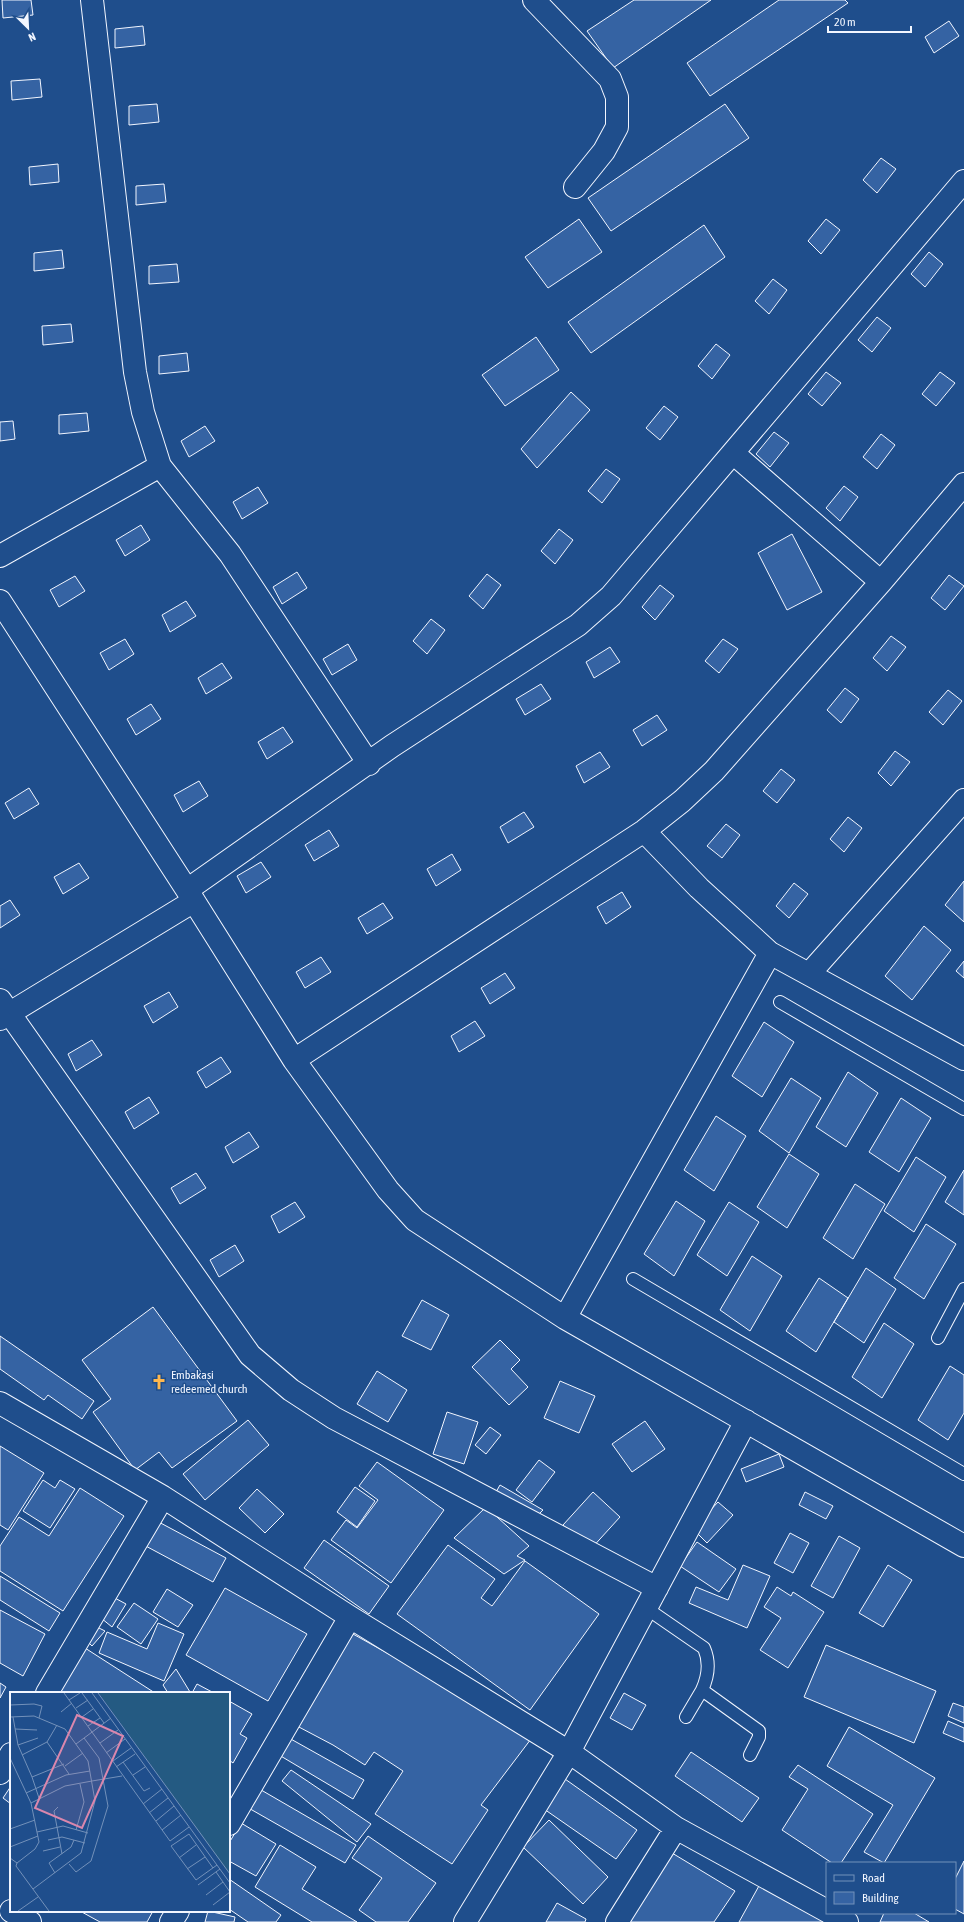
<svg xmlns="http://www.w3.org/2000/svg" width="964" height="1922" font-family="'Asap Condensed',sans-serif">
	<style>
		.building { fill: #3563a3; stroke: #f2f6ff }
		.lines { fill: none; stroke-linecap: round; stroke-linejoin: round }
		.lane-casing { stroke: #f2f6ff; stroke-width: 14 }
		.street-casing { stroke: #f2f6ff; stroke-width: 24 }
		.secondary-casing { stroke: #f2f6ff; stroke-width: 24 }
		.lane { stroke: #1f4e8c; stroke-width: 12 }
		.street { stroke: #1f4e8c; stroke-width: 22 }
		.secondary { stroke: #1f4e8c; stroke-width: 22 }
		.labels { text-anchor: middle; stroke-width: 3; stroke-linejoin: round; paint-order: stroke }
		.poi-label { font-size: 12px; fill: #f2f6ff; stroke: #1f4e8c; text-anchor: start }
		.inset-road { fill: none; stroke: #7391ba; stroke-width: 1 }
		.view { fill: #da87ad; fill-opacity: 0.15; stroke: #da87ad; stroke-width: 2 }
		.inset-edge { fill: none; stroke: #f2f6ff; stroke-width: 2 }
	</style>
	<rect width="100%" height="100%" fill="#1f4e8c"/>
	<!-- building -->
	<path class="building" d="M2 0H31L33 15 3 18Z
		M634 0H711L613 68 587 31Z
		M779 0H845L848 3 710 96 687 63Z
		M949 21 959 36 934 53 925 37Z
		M143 26 145 45 115 48V29Z
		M40 79 42 97 12 100 11 81Z
		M157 104 159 122 129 125V106Z
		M725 104 749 138 611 231 588 198Z
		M881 158 896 169 877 193 863 180Z
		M58 164 59 182 30 185 29 167Z
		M164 184 166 202 136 205V186Z
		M579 219 602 252 548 288 525 257Z
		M826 219 840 230 821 254 808 241Z
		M704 225 725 257 591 353 568 322Z
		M62 250 64 268 34 271V253Z
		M929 252 943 264 925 287 911 274Z
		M177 264 179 282 149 284V266Z
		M773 279 787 290 769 314 755 301Z
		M877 317 891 328 872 352 858 340Z
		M71 324 73 342 43 345 42 326Z
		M536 337 559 370 505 406 482 375Z
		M716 344 730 355 712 379 698 366Z
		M187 353 189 371 159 374V356Z
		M826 372 841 383 822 406 808 394Z
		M940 372 955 383 936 406 922 394Z
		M571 392 590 410 537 468 521 449Z
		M664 406 678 417 660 440 646 428Z
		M87 413 89 431 59 434V415Z
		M13 421 15 439 0 441V422Z
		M205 426 215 441 189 457 181 441Z
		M774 432 789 443 770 467 756 454Z
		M881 434 895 445 877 469 863 457Z
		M606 469 620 479 602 503 588 491Z
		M844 486 858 497 840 521 826 508Z
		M258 487 268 503 242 519 233 502Z
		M141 525 150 540 125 556 116 540Z
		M559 529 573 540 555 564 541 551Z
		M792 534 822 592 787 610 758 553Z
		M297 572 307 588 282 604 273 587Z
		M487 574 501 585 483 609 469 596Z
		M949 575 964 586 945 610 931 598Z
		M75 576 85 591 59 607 50 590Z
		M660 585 674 596 655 620 642 607Z
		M186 601 196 616 170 632 162 615Z
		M431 619 445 630 427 654 413 641Z
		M891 636 906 647 887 671 873 658Z
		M125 639 134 654 109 670 100 653Z
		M723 639 738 649 719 673 705 661Z
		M348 644 357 660 332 675 323 659Z
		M610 647 620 662 594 678 586 662Z
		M222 663 232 678 206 694 198 678Z
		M541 684 551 699 525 715 516 699Z
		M845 688 859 699 841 723 827 710Z
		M948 690 962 701 943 725 929 712Z
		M151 704 161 719 136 735 127 719Z
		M657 715 667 730 642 746 633 730Z
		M283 727 293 742 267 759 258 742Z
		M895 751 910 762 891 786 878 773Z
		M600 752 610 767 584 783 576 766Z
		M781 769 795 780 777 803 763 791Z
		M199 781 208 796 183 812 174 795Z
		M29 788 39 804 14 819 5 803Z
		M524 812 534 827 508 843 500 827Z
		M848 817 862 828 844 852 830 839Z
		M726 824 740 835 722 858 707 846Z
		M329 830 339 846 314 861 305 845Z
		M452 854 461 870 436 886 427 869Z
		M261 862 271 877 246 893 237 876Z
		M79 863 89 878 63 894 54 877Z
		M964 881V922L945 905Z
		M794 883 808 894 789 918 776 906Z
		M622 892 631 907 606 924 597 907Z
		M10 900 20 915 0 928V906Z
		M383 903 393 918 367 934 358 918Z
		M924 926 951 950 912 1000 885 976Z
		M321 957 331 972 305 988 296 972Z
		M964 961V978L956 971Z
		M505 973 515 988 490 1004 481 988Z
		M169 992 178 1007 153 1023 144 1006Z
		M475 1021 485 1036 459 1052 451 1036Z
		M764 1022 794 1042 762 1097 732 1076Z
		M92 1040 102 1055 76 1071 68 1054Z
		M221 1057 231 1072 206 1088 197 1072Z
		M848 1072 878 1093 846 1147 816 1127Z
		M791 1078 821 1098 789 1153 759 1131Z
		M149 1097 159 1113 134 1129 125 1112Z
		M901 1098 931 1118 899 1172 869 1152Z
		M716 1116 746 1136 714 1191 684 1170Z
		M249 1132 259 1147 233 1163 225 1147Z
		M789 1154 819 1174 787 1228 757 1207Z
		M916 1157 946 1177 914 1232 884 1211Z
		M964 1170V1215L945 1202Z
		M196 1173 206 1188 180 1204 171 1188Z
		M855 1184 885 1204 853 1259 823 1238Z
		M676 1201 705 1221 674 1276 644 1254Z
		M295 1202 305 1217 279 1233 271 1216Z
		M729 1202 759 1222 727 1276 697 1255Z
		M926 1224 956 1244 924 1299 894 1278Z
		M235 1245 244 1261 219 1277 210 1260Z
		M752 1256 782 1276 750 1331 720 1310Z
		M866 1268 896 1289 864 1343 834 1322Z
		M819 1278 848 1298 816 1352 786 1331Z
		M422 1300 449 1315 431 1350 402 1336Z
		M153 1307 237 1421 172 1468 159 1452 135 1470 93 1412 111 1399 82 1360Z
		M884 1323 914 1344 882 1398 852 1377Z
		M0 1336 94 1401 82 1419 48 1395 44 1400 0 1369Z
		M500 1340 520 1360 511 1369 528 1387 509 1405 472 1367Z
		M950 1366 964 1375V1413L948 1440 918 1420Z
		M377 1371 407 1390 388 1422 357 1404Z
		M560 1381 595 1396 579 1433 544 1418Z
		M447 1412 478 1422 464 1464 433 1454Z
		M248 1420 269 1445 205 1500 183 1474Z
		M645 1421 665 1449 632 1472 612 1444Z
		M490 1427 501 1435 486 1454 475 1445Z
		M0 1446 44 1473 8 1530 0 1525Z
		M779 1454 784 1467 746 1482 741 1469Z
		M539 1460 555 1472 532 1502 516 1490Z
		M377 1462 444 1510 391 1583 331 1540 346 1520 357 1528 378 1500 359 1486Z
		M43 1480 55 1488 60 1480 75 1489 50 1528 23 1511Z
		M500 1485 543 1510 536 1517 492 1499Z
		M355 1487 375 1501 357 1527 337 1512Z
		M80 1488 124 1516 63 1611 0 1571V1546L19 1517 49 1536Z
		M257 1489 284 1514 265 1533 239 1508Z
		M593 1492 620 1517 590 1550 563 1525Z
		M805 1492 833 1506 826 1519 799 1505Z
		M718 1502 733 1515 707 1543 693 1529Z
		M486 1507 529 1546 517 1556 525 1560 504 1574 454 1538Z
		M155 1520 226 1558 213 1582 142 1544Z
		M790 1533 809 1543 793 1573 774 1563Z
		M839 1536 860 1548 833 1598 811 1586Z
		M324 1540 389 1586 369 1614 304 1568Z
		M697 1542 736 1569 719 1592 680 1566Z
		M448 1545 495 1579 481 1598 492 1606 525 1561 599 1614 530 1710 397 1614Z
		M743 1565 770 1576 747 1628 689 1603 696 1587 728 1600Z
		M888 1565 912 1580 883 1627 859 1613Z
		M0 1576 60 1613 49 1631 0 1600Z
		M777 1587 791 1596 793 1592 824 1612 788 1668 760 1650 781 1618 764 1607Z
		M225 1588 307 1634 268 1701 186 1655Z
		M167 1589 193 1605 178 1627 153 1612Z
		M113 1597 126 1604 112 1627 101 1618Z
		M134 1603 158 1619 141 1644 117 1627Z
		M0 1610 45 1634 23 1676 0 1663Z
		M158 1623 184 1634 164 1681 99 1653 107 1632 147 1649Z
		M95 1626 105 1631 92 1646 86 1640Z
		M353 1634 534 1735 481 1805 488 1810 452 1864 375 1814 403 1771 374 1752 365 1765 333 1745 297 1726Z
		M826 1645 936 1691 914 1743 804 1697Z
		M85 1648 155 1693H57Z
		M176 1669 190 1692 188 1693H168L163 1685Z
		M0 1683 6 1687 0 1698Z
		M197 1684 214 1693H192Z
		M624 1693 646 1705 632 1730 610 1718Z
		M229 1701 252 1714 240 1734 247 1738 233 1763 229 1760Z
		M953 1703 964 1707V1723L948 1716Z
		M948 1721 964 1728V1742L943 1733Z
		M849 1727 935 1778 884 1863 864 1852 893 1805 827 1766Z
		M289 1738 364 1780 353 1799 279 1755Z
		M691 1752 759 1798 742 1822 675 1776Z
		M798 1765 873 1814 841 1863H832L782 1830 808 1789 789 1777Z
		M291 1770 371 1824 357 1842 282 1781Z
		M565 1779 637 1830 616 1859 544 1809Z
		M11 1786V1804L3 1798Z
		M256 1787 356 1845 345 1863 245 1806Z
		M549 1820 608 1877 583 1904 523 1847Z
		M241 1823 276 1844 256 1876 229 1861V1843Z
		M368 1836 436 1883 408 1922H376L359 1910 382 1878 352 1858Z
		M280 1845 316 1867 302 1889 357 1922H312L255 1887Z
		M672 1853 735 1891 714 1922H624Z
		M964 1861V1914L955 1909V1879Z
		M229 1879 281 1915 276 1922H248L229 1909Z
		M760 1884 830 1922H739Z
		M557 1903 586 1919 585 1922H546Z
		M80 1911H153L147 1922H100Z
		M208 1911 235 1917 234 1922H205Z
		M884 1913H914L929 1922H880Z"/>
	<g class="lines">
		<defs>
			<path id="lane" d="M780 1002 964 1109
				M633 1279 964 1474
				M938 1338 964 1289
				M646 1608 704 1648C710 1662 708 1677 702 1690L759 1731V1737L750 1755
				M686 1717 702 1690"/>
			<path id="street" d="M92 0 135 372 143 412 160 466 230 554 369 764
				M534 0 610 79 617 97V127L604 151 575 187
				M733 453 881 582
				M0 556 160 466
				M0 601 187 890 294 1060 388 1190 415 1220 565 1318 964 1546
				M644 831 699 888 770 953 964 1059
				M187 890 392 746 578 625 611 596 964 181
				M809 974 964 800
				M0 1000 250 1355 291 1390 334 1418 657 1588
				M0 1019 194 901
				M294 1060 644 831 682 801 714 771 881 582 964 484
				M565 1318 770 953
				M0 1403 163 1497 350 1617 569 1752 676 1828 827 1911
				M47 1693 163 1497
				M0 1773 11 1754
				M229 1824 350 1617
				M830 1913 847 1922
				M171 1922 178 1911
				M465 1922 569 1752 746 1421
				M617 1922 676 1828"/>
			<path id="secondary" d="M11 1911 30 1922"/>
		</defs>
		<!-- lane casing -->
		<use href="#lane" class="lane-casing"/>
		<!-- street casing -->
		<use href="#street" class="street-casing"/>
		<!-- secondary casing -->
		<use href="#secondary" class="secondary-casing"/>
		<!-- lane -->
		<use href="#lane" class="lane"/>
		<!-- street -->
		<use href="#street" class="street"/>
		<!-- secondary -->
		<use href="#secondary" class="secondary"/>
	</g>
	<!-- icons -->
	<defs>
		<symbol id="church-bare" viewBox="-9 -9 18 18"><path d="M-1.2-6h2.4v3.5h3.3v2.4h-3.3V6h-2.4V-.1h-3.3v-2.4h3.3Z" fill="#ffb74d" stroke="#1f4e8c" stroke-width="2.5" paint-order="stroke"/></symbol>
	</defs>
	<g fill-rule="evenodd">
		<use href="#church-bare" x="148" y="1371" width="22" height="22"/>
	</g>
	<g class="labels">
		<!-- poi labels -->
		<g class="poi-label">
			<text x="171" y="1379">Embakasi<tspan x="171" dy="14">redeemed church</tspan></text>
		</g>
	</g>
	<!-- overview -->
	<g transform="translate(10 1692)">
		<rect width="220" height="220" fill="#1f4e8c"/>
		<path d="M89 1H220V183Z" fill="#245a82"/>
		<path class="inset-road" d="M54 1 160 149 179 135M72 1 94 31M82 1 220 191M88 1 220 182M59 8 70 1M0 13 24 12 32 14 29 26M66 16 78 8M51 20 62 11M0 25 24 24 55 37 78 69 85 109 71 161 23 197M3 25 8 53 22 85 54 72M72 25 83 17M47 33 37 50 59 82M78 34 90 26M5 37 27 38M90 51 108 38M66 52 101 26M8 53 28 46M96 61 115 47M12 63 37 50M0 66 21 111 29 150 25 157 7 171M103 69 121 56M113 70 134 99 140 96M55 74 73 61M106 75 125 62M123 83 135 75M22 85 29 106M82 89 112 84M16 101 56 83 80 79M21 111 55 94 82 89M133 112 152 97M48 115 44 119 52 162M139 121 158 106M146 129 164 114M0 137 25 128M66 138 74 110 70 92M152 138 171 123M27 140 53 134 78 141M38 148 52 145 75 151M0 155 28 144M33 159 50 155M0 166 7 171 6 174 39 219M169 166 186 153M59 172 66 180 81 169 98 114 89 66 74 46M203 176 179 142 161 154 186 188 207 173M177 177 195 165M206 180 220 200M45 181 39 171 61 155 64 148M188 193 210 177M196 203 213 190M203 213 220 200M8 219 28 205"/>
		<path class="view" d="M67 23 113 44 72 136 25 116Z"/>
		<rect width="220" height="220" class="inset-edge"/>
	</g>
	<!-- legend -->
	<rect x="826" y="1862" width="130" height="52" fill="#1f4e8c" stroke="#7391ba"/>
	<rect x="834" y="1875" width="20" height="6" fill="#1f4e8c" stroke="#7391ba"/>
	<text x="862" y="1882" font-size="12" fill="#f2f6ff">Road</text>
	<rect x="834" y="1892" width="20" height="12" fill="#3563a3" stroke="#7391ba"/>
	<text x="862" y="1902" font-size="12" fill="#f2f6ff">Building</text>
	<!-- north arrow -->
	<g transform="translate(28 28) rotate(156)" stroke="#1f4e8c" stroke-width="3" paint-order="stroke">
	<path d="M0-3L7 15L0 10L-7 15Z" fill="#f2f6ff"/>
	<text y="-6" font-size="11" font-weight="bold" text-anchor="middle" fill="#f2f6ff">N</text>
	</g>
	<!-- scale -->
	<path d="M828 26v6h83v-6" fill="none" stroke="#f2f6ff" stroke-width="2"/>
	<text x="834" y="26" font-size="12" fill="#f2f6ff" stroke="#1f4e8c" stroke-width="3" paint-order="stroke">20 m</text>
</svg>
